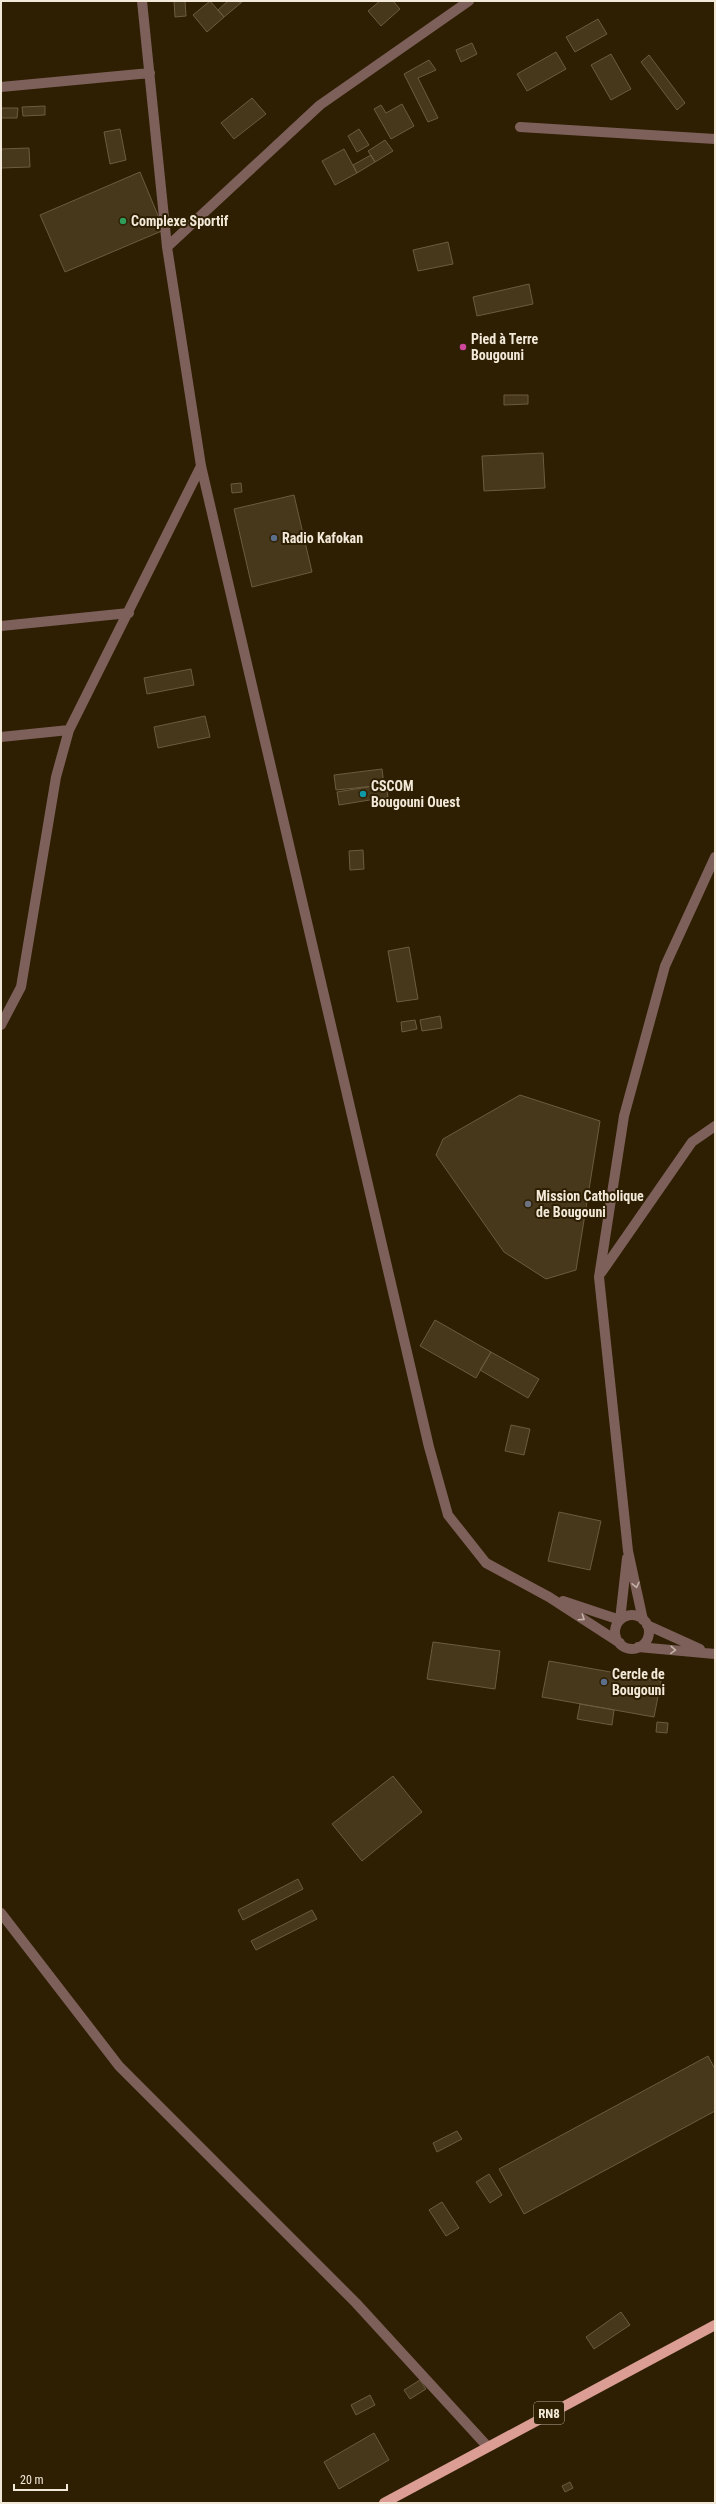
<svg xmlns="http://www.w3.org/2000/svg" width="716" height="2504" font-family="'Roboto Condensed',sans-serif">
	<style>
		.building { fill: #47371b; stroke: #6c5b3e }
		.lines { fill: none; stroke-linecap: round; stroke-linejoin: round }
		.street { stroke: #7e605b; stroke-width: 10 }
		.primary { stroke: #dc9e94; stroke-width: 10 }
		.oneway { stroke: #c4b2a7 }
		.leisure-dot { fill: #2e9e5b; stroke: #2e1f03; stroke-width: 1.5 }
		.hotel-dot { fill: #d1479c; stroke: #2e1f03; stroke-width: 1.5 }
		.service-dot { fill: #5c6f8a; stroke: #2e1f03; stroke-width: 1.5 }
		.culture-dot { fill: #0f9aa8; stroke: #2e1f03; stroke-width: 1.5 }
		.worship-dot { fill: #6b7280; stroke: #2e1f03; stroke-width: 1.5 }
		.labels { text-anchor: middle; stroke-width: 4; stroke-linejoin: round; paint-order: stroke }
		.shield { fill: #2e1f03; stroke: #b7ac99; stroke-width: 1 }
		.shield-label { font-size: 13px; font-weight: bold; fill: #f2e9d9 }
		.poi-label { font-size: 14px; font-weight: bold; fill: #f2e9d9; stroke: #2e1f03; text-anchor: start }
	</style>
	<rect width="100%" height="100%" fill="#2e1f03"/>
	<!-- building -->
	<path class="building" d="M174 1H185L186 16 175 17Z
		M210 1 224 17 207 32 193 15Z
		M228 1 242 2 224 17 218 10Z
		M380 1H393L400 9 381 26 368 11Z
		M598 19 607 34 575 52 566 37Z
		M472 43 477 54 461 62 456 50Z
		M556 52 566 69 527 91 517 74Z
		M611 54 631 89 611 100 591 65Z
		M649 55 685 103 677 110 641 62Z
		M429 60 436 70 418 78 438 118 428 122 404 74Z
		M252 98 266 114 234 139 221 123Z
		M402 104 414 126 391 139 374 109 381 105 386 113Z
		M45 106V115L23 116 22 107Z
		M1 108H18L17 118H1Z
		M120 129 126 160 110 164 104 132Z
		M359 129 369 145 357 152 348 136Z
		M385 140 393 151 375 162 368 151Z
		M29 148 30 167 1 168V149Z
		M344 149 357 173 335 185 322 161Z
		M371 155 375 162 357 173 353 165Z
		M140 172 164 230 65 272 40 215Z
		M448 242 453 264 418 271 413 250Z
		M529 284 533 304 477 316 473 297Z
		M504 395H528V404L504 405Z
		M543 453 545 488 484 491 482 456Z
		M241 483 242 492 232 493 231 484Z
		M294 495 312 572 252 587 234 509Z
		M191 669 194 685 147 694 144 678Z
		M205 716 210 737 158 748 154 727Z
		M382 769 384 785 336 790 334 775Z
		M386 784 388 797 339 805 337 792Z
		M363 850 364 869 350 870 349 851Z
		M409 947 418 999 397 1002 388 951Z
		M440 1016 442 1028 422 1031 420 1020Z
		M415 1020 417 1029 402 1032 401 1022Z
		M520 1095 600 1121 576 1270 546 1279 504 1252 436 1155 443 1139Z
		M435 1320 491 1352 476 1378 420 1346Z
		M491 1352 539 1379 528 1398 480 1370Z
		M511 1425 530 1429 524 1455 505 1451Z
		M559 1512 601 1521 590 1570 548 1561Z
		M433 1642 500 1651 495 1689 427 1679Z
		M549 1661 661 1681 654 1717 542 1697Z
		M580 1704 614 1710 612 1725 577 1719Z
		M657 1722 668 1723 667 1733 656 1732Z
		M393 1776 422 1812 362 1861 332 1824Z
		M298 1879 303 1889 243 1920 238 1910Z
		M312 1910 317 1919 256 1950 251 1941Z
		M708 2056 715 2069V2111L524 2214 499 2169Z
		M457 2131 462 2139 437 2152 433 2143Z
		M489 2174 502 2195 490 2203 476 2182Z
		M442 2202 459 2228 446 2236 429 2210Z
		M621 2312 630 2325 594 2349 586 2337Z
		M420 2380 426 2389 410 2399 404 2390Z
		M370 2395 375 2405 356 2415 351 2405Z
		M374 2433 389 2460 339 2489 324 2462Z
		M570 2482 573 2488 565 2492 562 2486Z"/>
	<g class="lines">
		<!-- street -->
		<path class="street" d="M142 1 167 247 201 466 429 1447 448 1515 486 1563 549 1597 620 1643
			M1 87 150 73
			M520 127 715 139
			M167 247 320 105 469 1
			M1 626 129 613
			M1 737 69 730
			M1 1025 21 987 56 777 69 730 201 466
			M601 1273 692 1142 715 1126
			M563 1601 620 1620 627 1558
			M615 1632a17 17 0 1 1 34 0a17 17 0 1 1-34 0Z
			M643 1620 628 1551 599 1277 624 1116 665 966 715 857
			M647 1625 700 1649
			M638 1647 715 1654
			M1 1913 119 2066 356 2303 487 2446"/>
		<!-- primary -->
		<path class="primary" d="M384 2503 715 2325"/>
	</g>
	<!-- one-way arrows -->
	<defs><path id="oneway-chevron" d="M-2-3.5L2.5 0L-2 3.5" fill="none" stroke-width="1.6" stroke-linecap="round" stroke-linejoin="round"/></defs>
	<g class="oneway">
		<use href="#oneway-chevron" transform="translate(636 1585) rotate(77)"/>
		<use href="#oneway-chevron" transform="translate(582 1618) rotate(34)"/>
		<use href="#oneway-chevron" transform="translate(673 1650) rotate(4)"/>
	</g>
	<!-- markers -->
	<circle class="leisure-dot" cx="123" cy="221" r="4"/>
	<circle class="hotel-dot" cx="463" cy="347" r="4"/>
	<g class="service-dot">
		<circle cx="274" cy="538" r="4"/>
		<circle cx="604" cy="1682" r="4"/>
	</g>
	<circle class="culture-dot" cx="363" cy="794" r="4"/>
	<circle class="worship-dot" cx="528" cy="1204" r="4"/>
	<g class="labels">
		<!-- shield labels -->
		<rect class="shield" x="534" y="2402" width="30" height="22" rx="3"/>
		<g class="shield-label">
			<text x="549" y="2418">RN8</text>
		</g>
		<!-- poi labels -->
		<g class="poi-label">
			<text x="131" y="226">Complexe Sportif</text>
			<text x="471" y="344">Pied à Terre<tspan x="471" dy="16">Bougouni</tspan></text>
			<text x="282" y="543">Radio Kafokan</text>
			<text x="371" y="791">CSCOM<tspan x="371" dy="16">Bougouni Ouest</tspan></text>
			<text x="536" y="1201">Mission Catholique<tspan x="536" dy="16">de Bougouni</tspan></text>
			<text x="612" y="1679">Cercle de<tspan x="612" dy="16">Bougouni</tspan></text>
		</g>
	</g>
	<!-- border -->
	<rect width="716" height="2504" fill="none" stroke="#f2e9d9" stroke-width="4"/>
	<!-- scale -->
	<path d="M14 2484v6h53v-6" fill="none" stroke="#f2e9d9" stroke-width="2"/>
	<text x="20" y="2484" font-size="12" fill="#f2e9d9" stroke="#2e1f03" stroke-width="3" paint-order="stroke">20 m</text>
</svg>
